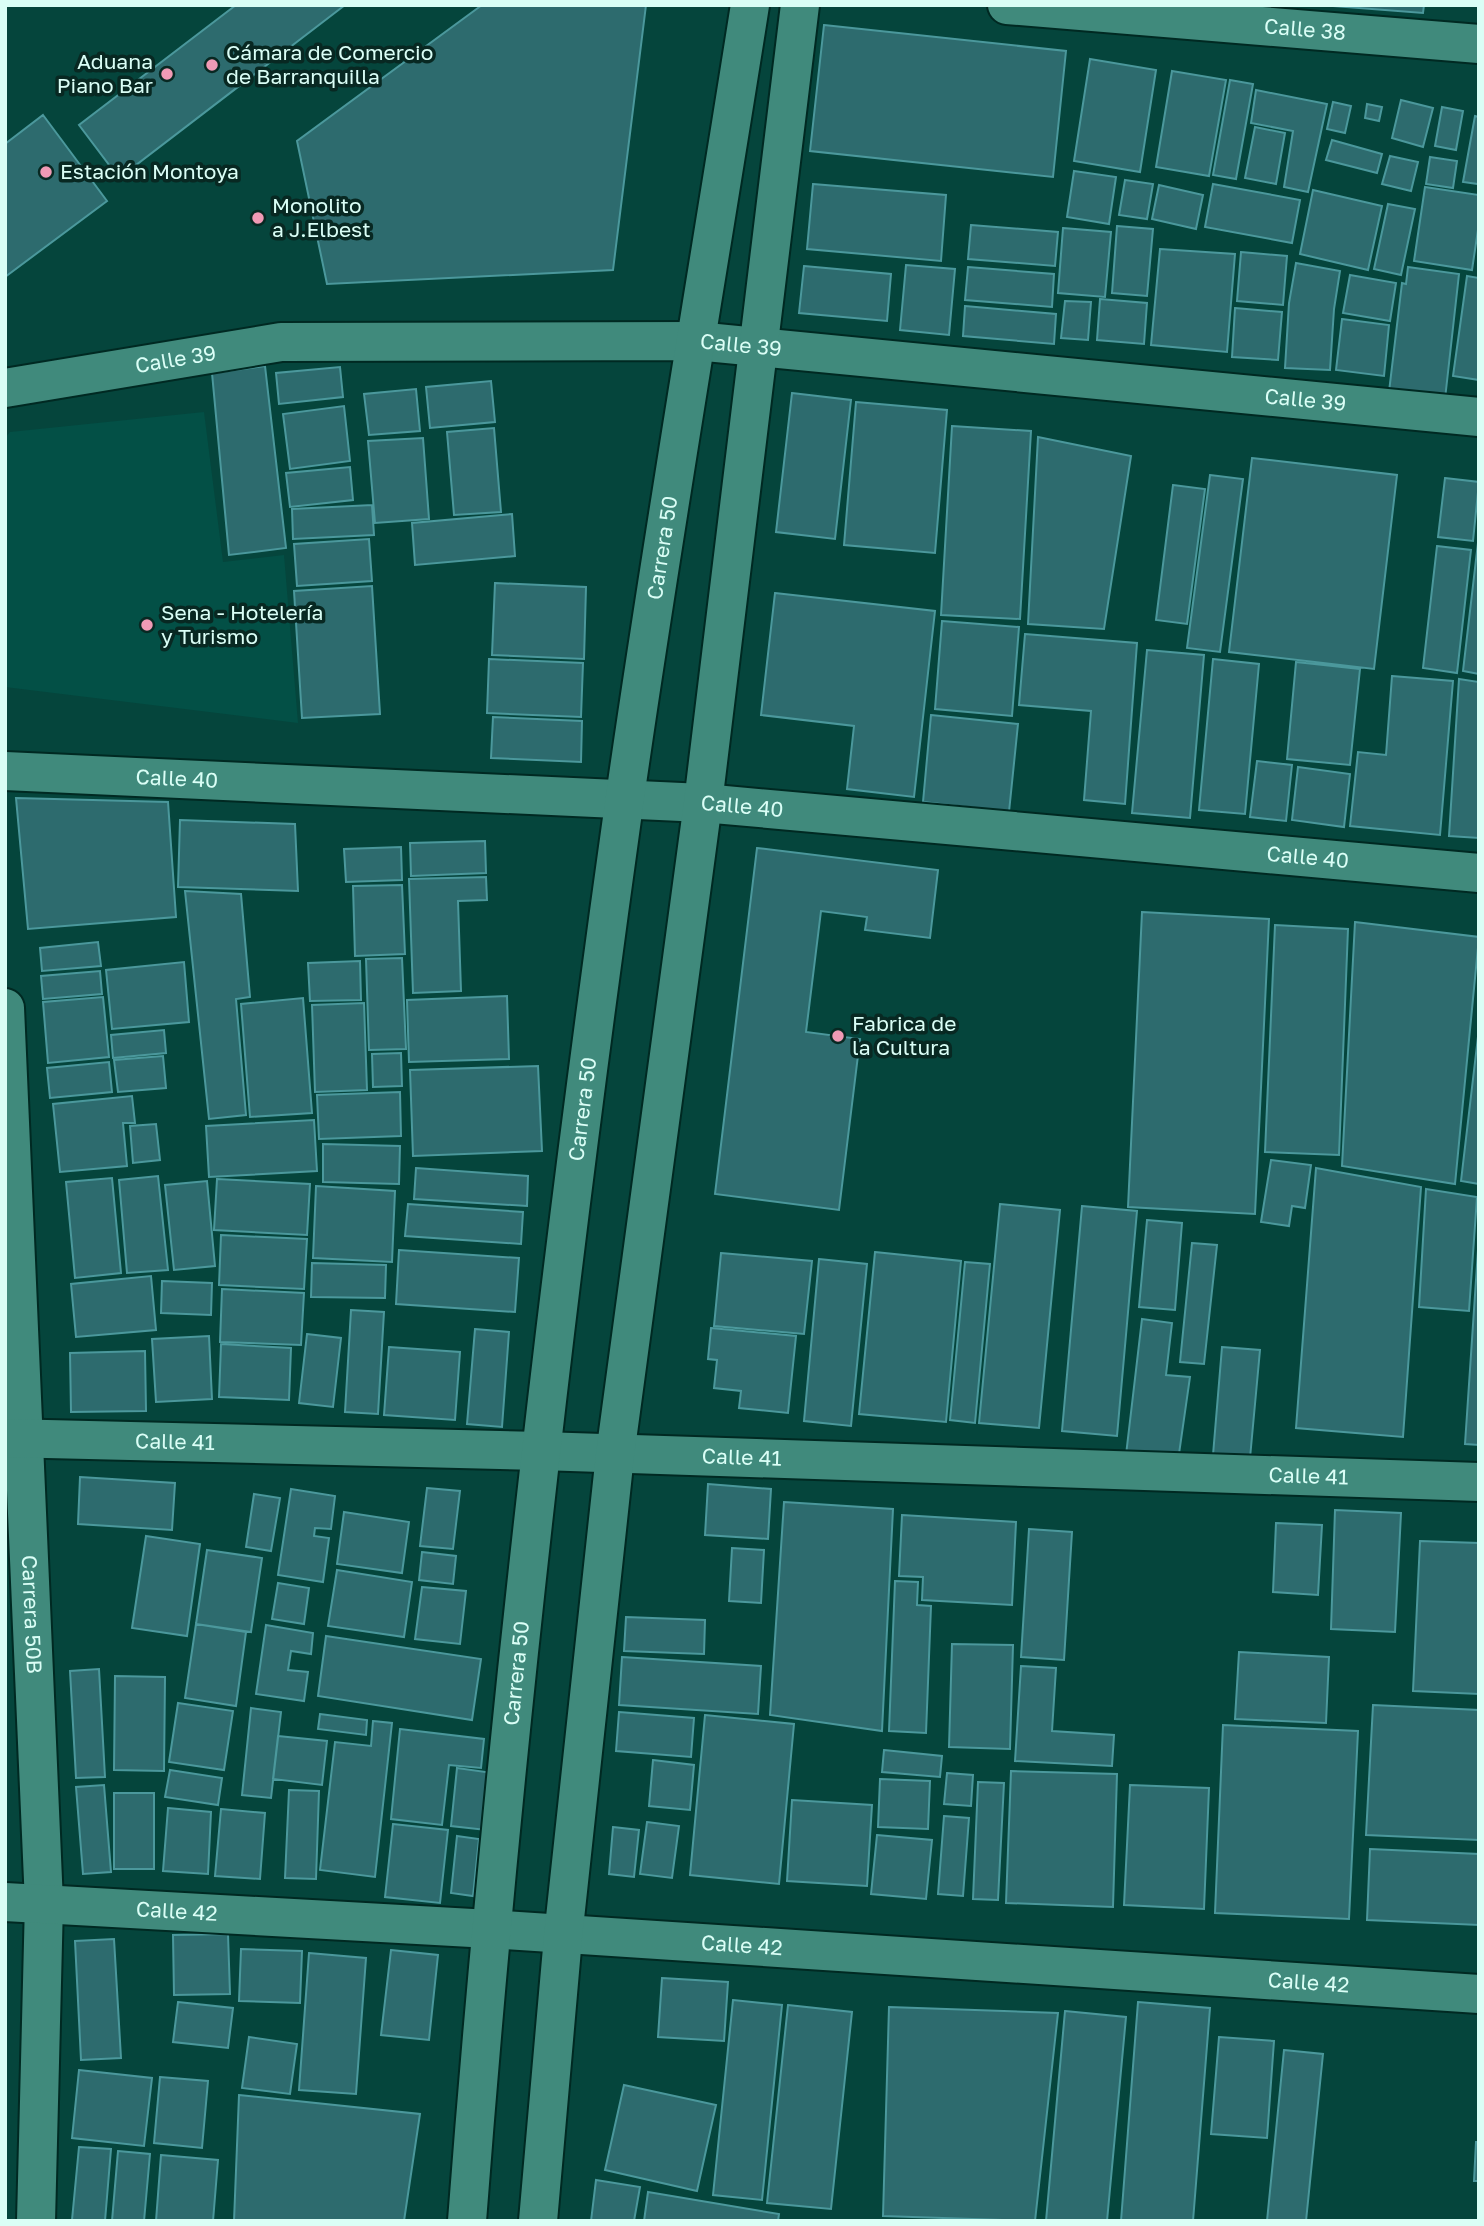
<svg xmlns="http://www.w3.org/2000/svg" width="1484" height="2226" font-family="'Golos Text',sans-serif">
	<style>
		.built { fill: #035046 }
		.building { fill: #2d6b6e; stroke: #4b989c; stroke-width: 2 }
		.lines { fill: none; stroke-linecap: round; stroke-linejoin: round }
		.minor-casing { stroke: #002922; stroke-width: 42 }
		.minor { stroke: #408a7c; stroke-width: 38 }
		.poi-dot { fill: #f09ab5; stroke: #082822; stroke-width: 2.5 }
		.labels { text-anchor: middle; stroke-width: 7; stroke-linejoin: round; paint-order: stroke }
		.street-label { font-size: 21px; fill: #dafef6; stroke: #082822 }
		.poi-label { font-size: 21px; fill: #dafef6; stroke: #082822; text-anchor: start }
	</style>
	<rect width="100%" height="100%" fill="#05453c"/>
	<!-- built -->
	<path class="built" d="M204 412 223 562 284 555 298 723 5 687V438L10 432Z"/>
	<!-- building -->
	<path class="building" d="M236 5H345L119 178 79 125Z
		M482 5H646L613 270 327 284 297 141Z
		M1320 5H1424L1423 13Z
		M824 25 1066 51 1053 177 810 151Z
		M1090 59 1156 70 1140 172 1074 161Z
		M1172 71 1226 80 1209 176 1156 167Z
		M1230 80 1253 84 1236 179 1213 175Z
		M1256 90 1327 104 1308 192 1284 187 1293 131 1251 123Z
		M1401 100 1433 108 1423 147 1392 138Z
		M1333 102 1351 106 1345 133 1327 129Z
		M1367 104 1382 107 1379 121 1365 118Z
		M1442 107 1463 111 1456 150 1435 146Z
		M43 115 107 201 5 277V144Z
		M1475 116 1479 117 1478 184 1463 182Z
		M1255 127 1285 133 1276 184 1245 178Z
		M1332 140 1382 154 1377 173 1326 160Z
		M1390 156 1418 162 1411 191 1382 184Z
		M1430 157 1457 161 1453 188 1426 184Z
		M1074 171 1116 177 1109 224 1067 217Z
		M1125 180 1153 184 1147 219 1119 215Z
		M813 184 946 195 941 261 807 249Z
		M1213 184 1300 200 1292 243 1205 227Z
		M1159 185 1203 195 1196 229 1152 219Z
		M1425 187 1479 195V223L1472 270 1414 261Z
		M1313 190 1382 206 1368 270 1300 254Z
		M1388 204 1415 209 1401 275 1374 269Z
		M971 225 1058 232 1055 266 968 259Z
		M1117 226 1153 229 1147 296 1112 293Z
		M1063 228 1111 232 1105 297 1058 293Z
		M1160 249 1235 254 1227 352 1151 345Z
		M1241 252 1287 256 1283 305 1237 301Z
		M1296 263 1340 271 1334 309 1330 370 1285 368 1289 303Z
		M906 265 955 269 949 335 900 330Z
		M804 266 891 274 887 321 799 313Z
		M968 267 1054 274 1052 307 965 300Z
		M1408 267 1459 274 1445 399 1389 392 1402 283 1406 284Z
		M1350 275 1396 283 1390 321 1343 313Z
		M1467 276 1479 278V380L1453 376Z
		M1100 299 1147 303 1144 344 1097 340Z
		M1065 301 1091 302 1088 340 1061 338Z
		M965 306 1056 314 1054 344 963 336Z
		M1235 308 1282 312 1278 360 1232 357Z
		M1342 319 1389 325 1384 376 1336 370Z
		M265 366 286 548 229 555 212 373Z
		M340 367 343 397 279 404 276 373Z
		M491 381 495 422 430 428 426 387Z
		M416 389 420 431 369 435 364 394Z
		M792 393 851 400 835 539 776 532Z
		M856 402 947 410 935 553 844 545Z
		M344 406 350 461 290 469 283 414Z
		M952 426 1031 431 1020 619 941 615Z
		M494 428 501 512 454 515 447 432Z
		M1038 437 1131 456 1104 629 1028 624Z
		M423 438 429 519 375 523 368 441Z
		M1252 458 1397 475 1374 669 1229 652Z
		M350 467 353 500 290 507 286 473Z
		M1210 475 1243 479 1220 652 1187 648Z
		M1445 478 1479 482 1473 541 1438 537Z
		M1173 485 1205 489 1187 624 1156 620Z
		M372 505 374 535 293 539 292 509Z
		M512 514 515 556 415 565 412 523Z
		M1479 534V674L1463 671Z
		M369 539 372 581 297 586 294 544Z
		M1437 546 1471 550 1457 673 1423 668Z
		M495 583 586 587 584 659 492 655Z
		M372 586 380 714 302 718 294 591Z
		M775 593 935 611 914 797 847 789 854 726 761 715Z
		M942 621 1019 627 1012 716 935 709Z
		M1025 634 1137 643 1125 804 1084 800 1091 711 1019 705Z
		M1147 650 1204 655 1190 818 1132 813Z
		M489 659 583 663 581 717 487 713Z
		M1213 659 1259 664 1245 814 1199 810Z
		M1296 662 1360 669 1350 765 1287 759Z
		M1392 676 1453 681 1440 835 1350 826 1358 752 1386 755Z
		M1459 679 1479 682V838L1449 836Z
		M931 715 1018 724 1009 812 923 802Z
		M493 717 582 721 581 762 491 758Z
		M1257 761 1292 765 1286 821 1250 817Z
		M1298 767 1350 774 1344 827 1292 820Z
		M16 798 168 802 176 917 28 929Z
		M180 820 295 824 298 891 178 887Z
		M485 841 486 873 411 876 410 843Z
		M401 847 402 880 346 882 344 849Z
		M757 848 938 870 930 938 865 930 867 917 821 911 806 1032 860 1039 839 1210 715 1194Z
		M486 877 487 900 458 901 461 991 413 993 409 879Z
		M402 885 405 954 355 956 353 886Z
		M185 891 241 894 250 997 236 999 246 1115 209 1119Z
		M1142 912 1269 919 1255 1214 1128 1207Z
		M1355 922 1479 937 1455 1184 1342 1166Z
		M1275 925 1348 929 1339 1155 1265 1152Z
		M98 942 101 966 42 971 40 948Z
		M402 958 406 1049 369 1050 366 959Z
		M360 961 361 1000 310 1001 308 963Z
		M184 962 189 1022 112 1029 106 970Z
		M100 971 102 994 43 999 41 976Z
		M507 996 509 1059 409 1062 407 1000Z
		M103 997 109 1057 48 1063 43 1002Z
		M303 998 312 1113 250 1117 241 1004Z
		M364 1003 367 1090 315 1092 312 1005Z
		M1479 1028V1184L1461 1181Z
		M164 1030 166 1053 113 1058 111 1035Z
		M401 1053 402 1086 373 1087 372 1054Z
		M163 1056 166 1088 118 1092 114 1060Z
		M109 1062 112 1092 50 1098 47 1068Z
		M538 1066 542 1151 413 1156 410 1070Z
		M400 1092 401 1136 319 1139 317 1095Z
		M132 1096 135 1123H123L127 1166 60 1172 53 1104Z
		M314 1120 317 1171 209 1177 206 1126Z
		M156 1124 160 1160 133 1163 130 1126Z
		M323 1144 400 1146 399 1184 323 1182Z
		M1271 1160 1311 1165 1305 1208 1292 1206 1289 1226 1261 1222Z
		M416 1168 528 1176 527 1206 414 1199Z
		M1316 1168 1421 1187 1403 1437 1296 1428Z
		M158 1176 168 1270 127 1273 119 1180Z
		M112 1178 121 1273 75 1278 66 1182Z
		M217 1179 310 1184 307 1235 214 1230Z
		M207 1181 215 1266 174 1270 165 1185Z
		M316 1186 395 1191 392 1262 313 1258Z
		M1426 1189 1477 1197 1469 1311 1419 1307Z
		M408 1204 523 1212 521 1244 405 1236Z
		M1000 1204 1060 1210 1039 1428 979 1423Z
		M1082 1206 1137 1211 1117 1436 1062 1431Z
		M1147 1220 1182 1223 1175 1310 1139 1307Z
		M221 1235 307 1239 304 1289 219 1285Z
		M1479 1235V1445L1465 1444Z
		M1192 1243 1217 1245 1204 1364 1180 1362Z
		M399 1250 519 1258 515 1312 396 1304Z
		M875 1252 961 1261 946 1422 859 1414Z
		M721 1253 812 1261 804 1334 714 1326Z
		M819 1259 867 1264 851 1426 804 1421Z
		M965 1262 990 1264 975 1423 950 1420Z
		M312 1263 386 1265 385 1298 311 1297Z
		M151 1276 156 1330 76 1337 71 1284Z
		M162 1281 212 1283 211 1315 161 1313Z
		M222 1289 304 1293 301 1345 220 1342Z
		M351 1310 384 1312 378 1414 345 1412Z
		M1142 1319 1172 1323 1166 1375 1190 1377 1178 1461 1126 1455Z
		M711 1328 796 1336 788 1413 739 1408 741 1391 714 1388 717 1360 708 1359Z
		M475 1329 509 1332 502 1427 467 1424Z
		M307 1334 341 1338 333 1407 299 1403Z
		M209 1336 212 1399 156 1402 152 1339Z
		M221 1344 291 1348 289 1400 219 1397Z
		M389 1347 460 1352 455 1420 384 1415Z
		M1222 1347 1260 1350 1250 1458 1213 1455Z
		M145 1351 146 1411 71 1412 70 1353Z
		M80 1477 175 1483 172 1530 78 1524Z
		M708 1484 771 1489 768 1539 705 1535Z
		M427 1488 460 1491 453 1549 420 1546Z
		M291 1489 335 1496 331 1529 315 1528 314 1536 329 1538 323 1582 278 1575Z
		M254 1494 280 1498 271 1551 246 1547Z
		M784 1502 893 1509 882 1731 770 1715Z
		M1335 1510 1401 1513 1395 1632 1331 1629Z
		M344 1512 409 1522 402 1573 337 1564Z
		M902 1515 1016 1522 1012 1605 922 1600 923 1577 899 1576Z
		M1276 1523 1322 1525 1318 1595 1273 1592Z
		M1029 1529 1072 1532 1064 1660 1021 1657Z
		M146 1536 200 1544 187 1636 132 1628Z
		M1420 1541 1479 1543V1694L1413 1691Z
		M732 1548 764 1550 761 1603 729 1601Z
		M207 1550 262 1558 251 1632 196 1624Z
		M422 1552 456 1556 453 1584 419 1580Z
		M337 1570 412 1582 404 1637 328 1626Z
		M895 1581 918 1582 917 1605 931 1606 926 1733 889 1731Z
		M278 1583 309 1588 304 1624 272 1619Z
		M422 1587 466 1591 460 1644 415 1639Z
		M626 1617 705 1620 704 1654 624 1651Z
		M196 1624 246 1632 236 1706 185 1698Z
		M266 1625 313 1633 311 1654 291 1651 288 1670 308 1672 304 1701 256 1694Z
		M326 1636 481 1659 472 1720 318 1696Z
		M952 1644 1013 1645 1010 1749 949 1747Z
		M1239 1652 1329 1657 1326 1723 1235 1719Z
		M622 1657 761 1666 758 1714 619 1705Z
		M1021 1666 1056 1668 1052 1731 1114 1735 1112 1766 1015 1761Z
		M99 1669 105 1777 76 1778 70 1671Z
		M115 1676 165 1677 164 1771 114 1770Z
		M178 1703 233 1711 224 1770 169 1762Z
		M1373 1705 1479 1710V1840L1366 1835Z
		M251 1708 281 1712 271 1798 242 1795Z
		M619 1712 694 1718 691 1757 616 1751Z
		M320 1714 367 1720 366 1735 318 1729Z
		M705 1715 794 1724 779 1884 690 1875Z
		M373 1721 392 1723 375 1877 320 1870 335 1742 371 1746Z
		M1223 1725 1358 1731 1349 1919 1215 1913Z
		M400 1729 484 1739 481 1768 449 1765 442 1825 391 1819Z
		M278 1736 327 1741 322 1785 273 1779Z
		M884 1750 942 1756 940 1777 882 1772Z
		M653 1760 694 1765 690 1810 649 1806Z
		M457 1768 493 1773 486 1830 451 1826Z
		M170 1770 222 1778 218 1805 165 1797Z
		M1011 1771 1117 1774 1113 1907 1006 1903Z
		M947 1773 973 1775 971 1806 944 1804Z
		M880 1779 930 1781 928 1829 878 1827Z
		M978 1782 1004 1783 998 1900 973 1899Z
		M104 1785 111 1872 83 1874 76 1787Z
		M1130 1785 1209 1788 1204 1909 1124 1905Z
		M289 1790 319 1791 316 1879 285 1878Z
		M114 1793H154V1869H114Z
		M792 1800 872 1805 867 1886 787 1881Z
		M168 1808 211 1812 208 1874 163 1871Z
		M221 1809 265 1813 260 1879 215 1876Z
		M944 1816 969 1818 963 1896 938 1894Z
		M647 1822 679 1826 672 1878 640 1874Z
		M393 1824 448 1830 440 1903 385 1897Z
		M613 1827 639 1830 634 1877 609 1874Z
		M877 1835 932 1840 926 1899 871 1894Z
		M457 1836 479 1839 473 1896 451 1893Z
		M1370 1849 1479 1854V1925L1367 1920Z
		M228 1934 230 1994 174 1995 173 1935Z
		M114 1939 121 2058 81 2060 75 1941Z
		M241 1949 302 1951 300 2003 239 2001Z
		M391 1950 438 1955 429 2040 381 2035Z
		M309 1953 366 1958 356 2094 299 2090Z
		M662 1978 728 1982 724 2041 658 2037Z
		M733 2000 782 2005 762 2200 713 2195Z
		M178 2002 233 2008 228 2048 173 2042Z
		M1138 2002 1210 2008 1193 2221H1121Z
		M788 2005 852 2012 831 2209 767 2203Z
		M889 2007 1058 2013 1035 2221 883 2216Z
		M1065 2011 1126 2017 1107 2221H1046Z
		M249 2037 297 2044 290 2094 242 2088Z
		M1219 2037 1274 2041 1267 2138 1211 2134Z
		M1284 2050 1323 2054 1306 2221H1267Z
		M79 2070 152 2078 144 2146 72 2138Z
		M160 2077 208 2081 202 2148 154 2143Z
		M624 2085 716 2105 697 2191 605 2170Z
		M239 2095 420 2114 404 2221H234Z
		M1476 2142H1479V2181H1474Z
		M79 2147 111 2149 105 2221 72 2220Z
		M118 2151 150 2154 144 2221H112Z
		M161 2155 218 2160 213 2221H156Z
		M596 2180 640 2187 634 2221H591Z
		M648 2192 779 2214 778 2221H644Z"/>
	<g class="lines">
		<defs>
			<g id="minor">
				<path id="s1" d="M1007 5 1479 44"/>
				<path id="s2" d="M5 388 281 342 696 341 1479 417"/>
				<path id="s3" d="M5 771 703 803 1479 873"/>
				<path id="s4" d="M5 1008 44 1903 36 2221"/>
				<path id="s5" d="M5 1438 541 1451 1479 1482"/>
				<path id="s6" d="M5 1902 490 1929 1479 1994"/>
				<path id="s7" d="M467 2221C503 1747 558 1274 624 804 662 537 708 271 750 5"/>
				<path d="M538 2221 563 1937 615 1455 703 803 800 5"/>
			</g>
		</defs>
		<!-- minor casing -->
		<use href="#minor" class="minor-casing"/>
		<!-- minor -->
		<use href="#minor" class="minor"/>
	</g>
	<!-- markers -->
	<g class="poi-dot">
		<circle cx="212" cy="65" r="7"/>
		<circle cx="167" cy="74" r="7"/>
		<circle cx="46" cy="172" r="7"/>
		<circle cx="258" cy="218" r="7"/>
		<circle cx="147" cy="625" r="7"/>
		<circle cx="838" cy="1036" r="7"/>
	</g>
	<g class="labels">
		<!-- street labels -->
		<g class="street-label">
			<text dy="7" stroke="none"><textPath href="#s1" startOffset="299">Calle 38</textPath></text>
			<text dy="7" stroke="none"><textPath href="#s2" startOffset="740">Calle 39</textPath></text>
			<text dy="7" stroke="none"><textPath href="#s2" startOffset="173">Calle 39</textPath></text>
			<text dy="7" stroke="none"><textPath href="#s2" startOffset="1307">Calle 39</textPath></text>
			<text dy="7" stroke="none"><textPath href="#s7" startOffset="1685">Carrera 50</textPath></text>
			<text dy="7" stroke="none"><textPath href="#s3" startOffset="172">Calle 40</textPath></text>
			<text dy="7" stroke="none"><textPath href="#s3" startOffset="738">Calle 40</textPath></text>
			<text dy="7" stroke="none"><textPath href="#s3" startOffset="1306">Calle 40</textPath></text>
			<text dy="7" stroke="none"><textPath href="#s7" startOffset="1118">Carrera 50</textPath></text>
			<text dy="7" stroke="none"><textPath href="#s5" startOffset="170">Calle 41</textPath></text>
			<text dy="7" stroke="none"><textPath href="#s5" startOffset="737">Calle 41</textPath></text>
			<text dy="7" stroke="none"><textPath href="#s5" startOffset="1304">Calle 41</textPath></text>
			<text dy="7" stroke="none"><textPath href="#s4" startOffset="607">Carrera 50B</textPath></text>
			<text dy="7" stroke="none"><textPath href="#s7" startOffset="550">Carrera 50</textPath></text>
			<text dy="7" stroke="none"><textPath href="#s6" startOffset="172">Calle 42</textPath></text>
			<text dy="7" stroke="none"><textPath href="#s6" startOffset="738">Calle 42</textPath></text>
			<text dy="7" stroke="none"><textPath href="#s6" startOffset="1306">Calle 42</textPath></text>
		</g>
		<!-- poi labels -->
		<g class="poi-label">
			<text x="226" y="60">Cámara de Comercio<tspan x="226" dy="24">de Barranquilla</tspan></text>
			<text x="153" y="69" text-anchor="end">Aduana<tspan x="153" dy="24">Piano Bar</tspan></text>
			<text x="60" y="179">Estación Montoya</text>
			<text x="272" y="213">Monolito<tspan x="272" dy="24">a J.Elbest</tspan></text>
			<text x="161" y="620">Sena - Hotelería<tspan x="161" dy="24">y Turismo</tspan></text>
			<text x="852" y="1031">Fabrica de<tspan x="852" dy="24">la Cultura</tspan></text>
		</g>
	</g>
	<!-- border -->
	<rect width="1484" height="2226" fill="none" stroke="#dafef6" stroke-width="14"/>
</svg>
